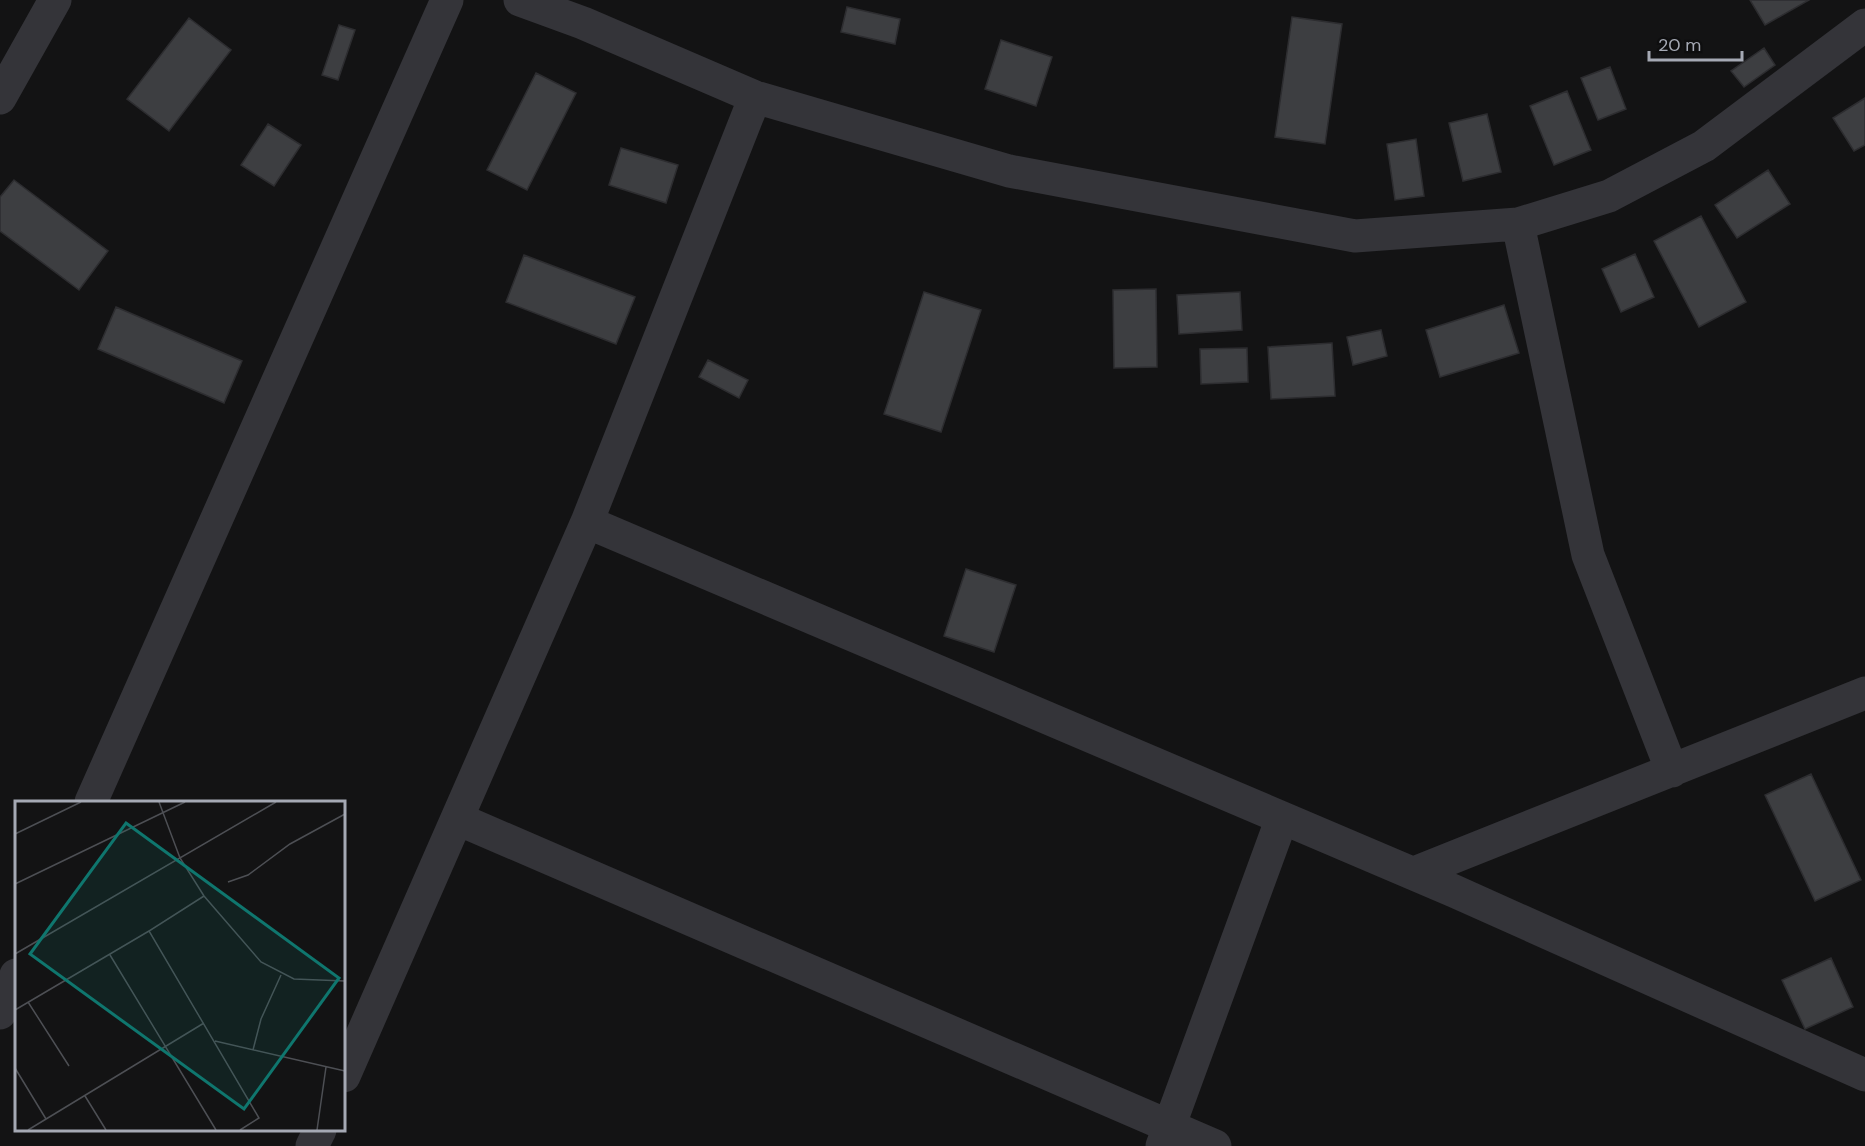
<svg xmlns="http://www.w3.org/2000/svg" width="1865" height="1146" font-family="'DM Sans',sans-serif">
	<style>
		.building { fill: #3d3e41; stroke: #2d2d30; stroke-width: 1.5 }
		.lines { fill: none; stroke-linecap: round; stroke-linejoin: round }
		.minor { stroke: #343439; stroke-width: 33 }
		.inset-road { fill: none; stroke: #4d4f54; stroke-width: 1.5 }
		.view { fill: #0f766e; fill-opacity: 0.15; stroke: #0f766e; stroke-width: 3 }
		.inset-edge { fill: none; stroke: #a5a9b4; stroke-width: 3 }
	</style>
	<rect width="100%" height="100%" fill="#131314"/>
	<!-- building -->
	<path class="building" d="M1750 0H1809L1765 25Z
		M847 7 900 19 895 44 841 32Z
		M1292 17 1342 24 1325 144 1275 137Z
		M189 18 231 50 169 131 127 99Z
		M339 25 355 30 338 80 322 75Z
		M1001 40 1052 57 1036 106 985 89Z
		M1764 48 1775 65 1744 87 1731 71Z
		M1610 67 1626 109 1598 120 1581 78Z
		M536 73 576 93 527 190 487 170Z
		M1567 91 1591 150 1554 165 1530 106Z
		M1865 98V145L1854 151 1833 118Z
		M1487 114 1501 172 1463 181 1449 123Z
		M268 124 301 145 274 186 241 165Z
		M1416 139 1424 196 1395 200 1387 144Z
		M621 148 678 165 666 203 609 185Z
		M1768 170 1790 204 1737 238 1715 205Z
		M14 180 108 251 79 290 0 231V197Z
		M1701 216 1746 302 1699 327 1654 241Z
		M1635 254 1654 297 1621 312 1602 269Z
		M524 255 635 297 616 344 506 302Z
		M1156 289 1157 367 1114 368 1113 290Z
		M924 292 981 310 941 432 884 414Z
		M1240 292 1242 330 1179 334 1177 295Z
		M1504 305 1519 353 1440 377 1426 330Z
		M116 307 242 361 224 403 98 349Z
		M1381 330 1387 356 1353 365 1347 337Z
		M1332 343 1335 396 1271 399 1268 347Z
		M1247 348 1248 382 1201 384 1200 349Z
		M708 360 748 380 739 398 699 377Z
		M966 569 1016 585 994 652 944 636Z
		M1811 774 1861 880 1815 901 1765 795Z
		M1831 958 1853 1007 1805 1029 1782 980Z"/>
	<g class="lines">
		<!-- minor -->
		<path class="minor" d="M520 0 583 23 755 97 1009 171 1355 236 1518 224 1609 196 1704 146 1865 25
			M755 97 587 522 1454 891 1865 1075
			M0 98 55 0
			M1518 224 1588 555 1672 771
			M91 802 447 0
			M458 819 1215 1146
			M1414 873 1865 693
			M0 1013 16 975
			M344 1076 587 522
			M312 1146 320 1130
			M1162 1146 1282 818"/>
	</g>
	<!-- overview -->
	<g transform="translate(15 801)">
		<rect width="330" height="330" fill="#131314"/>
		<path class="inset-road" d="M144 1 165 57 189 95 246 161 279 178 330 180M0 33 66 1M213 81 233 74 275 43 330 13M0 83 170 1M189 95 134 130 244 317 225 329M0 153 261 1M95 154 201 329M13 201 54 265M0 209 134 130M200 240 330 270M238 249 246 218 266 174M0 267 31 318M70 295 91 329M13 329 189 222M302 329 311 266"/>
		<path class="view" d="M111 22 324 177 229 308 15 153Z"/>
		<rect width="330" height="330" class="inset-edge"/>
	</g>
	<!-- scale -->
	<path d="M1649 51v9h93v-9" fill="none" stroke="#a5a9b4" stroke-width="3"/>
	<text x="1658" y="51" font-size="18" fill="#a5a9b4" stroke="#0e0e0f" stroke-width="4.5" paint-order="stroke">20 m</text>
</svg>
